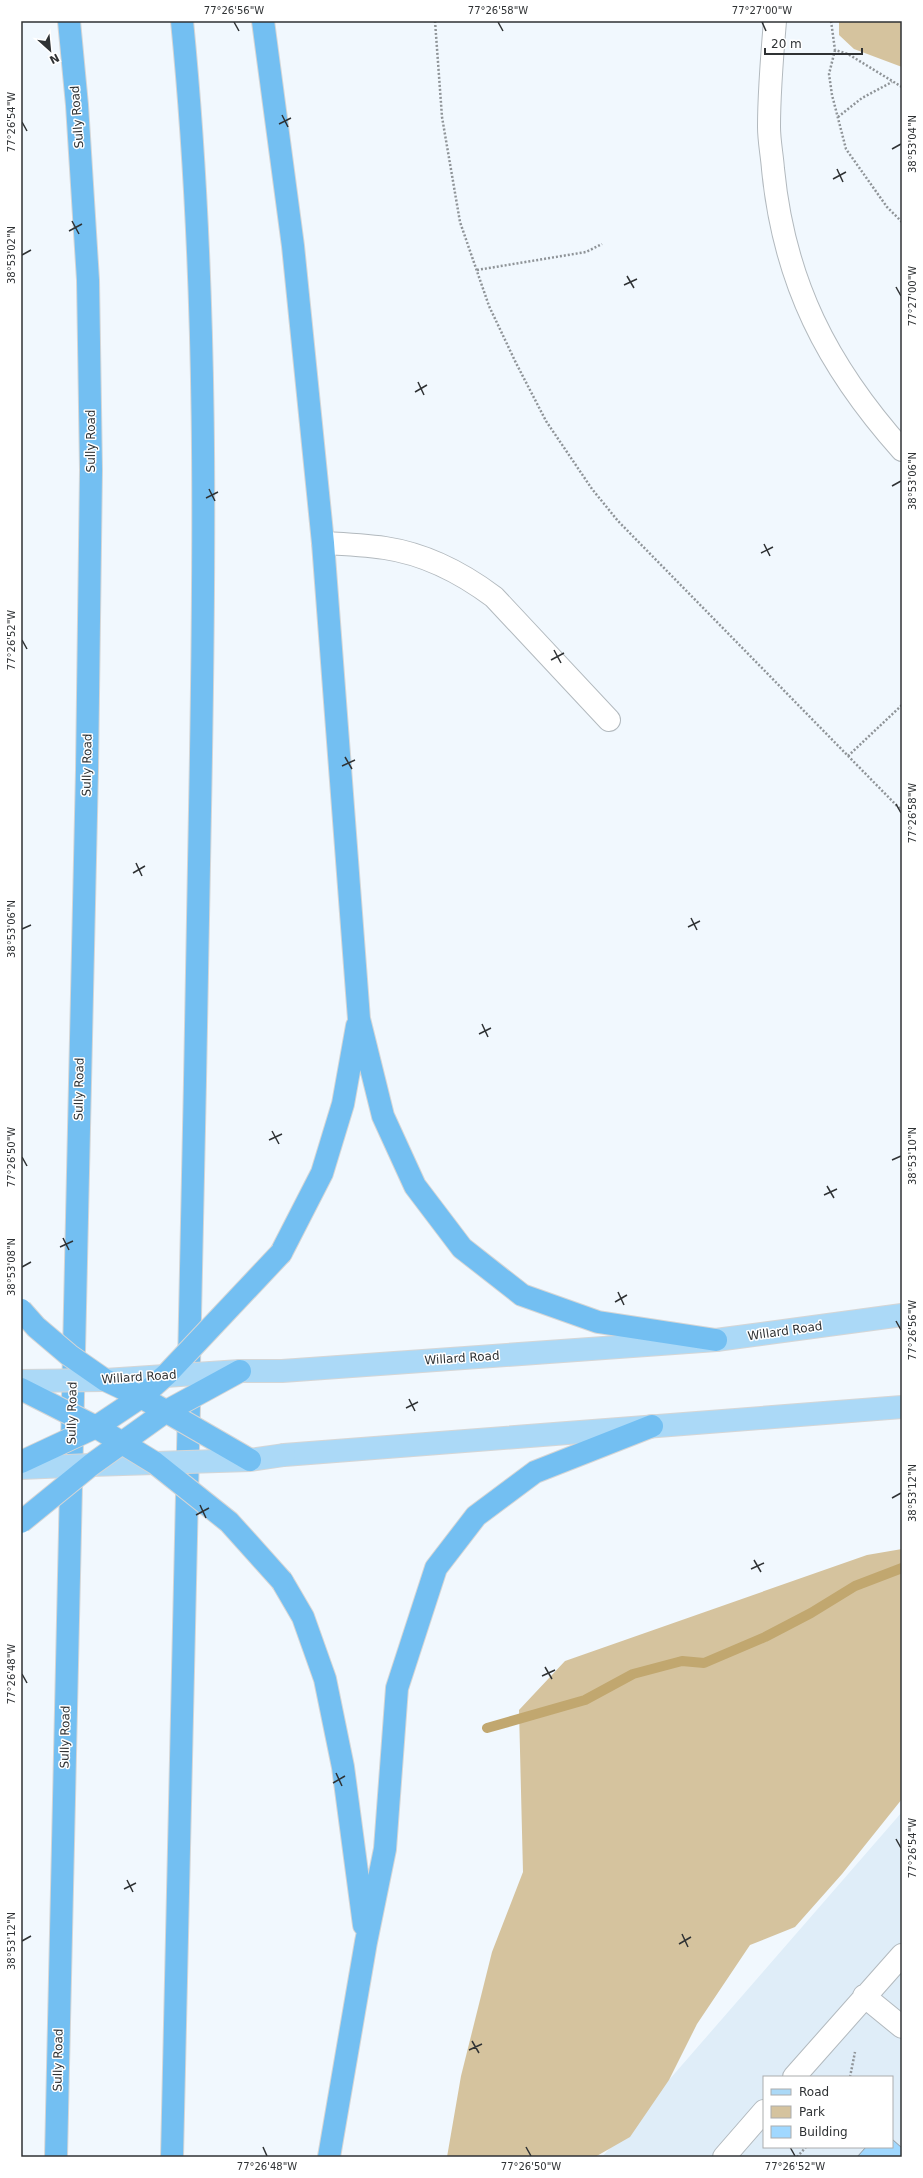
<svg xmlns="http://www.w3.org/2000/svg" width="923" height="2178" font-family="'DejaVu Sans',sans-serif">
	<style>
		.built { fill: #dfedf8; fill-rule: evenodd }
		.green { fill: #d5c39e }
		.lines { fill: none; stroke-linecap: round; stroke-linejoin: round }
		.stream { stroke: #c1a76f; stroke-width: 10 }
		.building { fill: #a0d8ff; stroke: #939a9f }
		.minor-casing { stroke: #b2b9be; stroke-width: 24 }
		.major-casing { stroke: #d5d6d6; stroke-width: 24 }
		.highway-casing { stroke: #d5d6d6; stroke-width: 24 }
		.path { stroke: #8f9498; stroke-width: 2.5; stroke-dasharray: 2 2; stroke-linecap: butt }
		.minor { stroke: #fff; stroke-width: 22 }
		.major { stroke: #abd9f7; stroke-width: 22 }
		.highway { stroke: #73bff2; stroke-width: 22 }
		.major-bridge-casing { stroke: #d5d6d6; stroke-width: 24; stroke-linecap: butt }
		.highway-bridge-casing { stroke: #d5d6d6; stroke-width: 24; stroke-linecap: butt }
		.major-bridge { stroke: #abd9f7; stroke-width: 22 }
		.highway-bridge { stroke: #73bff2; stroke-width: 22 }
		.ticks { fill: none; stroke: #2f3234; stroke-width: 1.5 }
		.labels { text-anchor: middle; stroke-width: 3; stroke-linejoin: round; paint-order: stroke }
		.street-label { font-size: 12px; fill: #2f3234; stroke: #fff }
		.neatline { fill: none; stroke: #2f3234; stroke-width: 1.5 }
		.ticks-label { font-size: 10px; text-anchor: middle; fill: #2f3234 }
	</style>
	<rect width="100%" height="100%" fill="#f1f8fe"/>
	<!-- built -->
	<path class="built" d="M902 1812V2157H602ZM764 2077H892V2147H764Z"/>
	<!-- green -->
	<path class="green" d="M839 21H902V67L854 49 839 35Z
		M902 1549V1799L842 1874 795 1927 750 1945 697 2024 669 2080 630 2137 595 2157H447L461 2076 492 1952 523 1872 519 1710 565 1661 867 1555Z"/>
	<g class="lines">
		<!-- stream -->
		<path class="stream" d="M487 1728 585 1700 633 1674 682 1661 704 1663 765 1637 811 1613 855 1586 902 1568"/>
	</g>
	<!-- building -->
	<path class="building" d="M892 2139 902 2148V2157H857L866 2147H892Z"/>
	<g class="lines">
		<defs>
			<path id="minor" d="M775 21C772 56 769 92 769 127 769 141 772 155 773 169 784 282 827 366 902 450
				M323 543C344 544 365 545 385 548 425 554 462 573 494 597L609 720
				M864 1996 902 2027
				M794 2077 902 1955
				M724 2157 764 2111"/>
			<path id="major" d="M240 1371H282L716 1340 902 1315
				M284 1455 902 1407
				M91 1465 155 1463"/>
			<path id="highway" d="M182 21C208 283 205 547 200 810 197 995 193 1179 189 1364
				M263 21 293 246 323 543 359 1019 383 1116 415 1186 462 1248 522 1295 598 1322 716 1340
				M281 1253 322 1173 343 1104 357 1026
				M282 1581 303 1617 325 1679 343 1767 364 1925
				M56 2157 87 770 91 470 88 280 77 105 69 21
				M172 2157 189 1406
				M329 2157 366 1942 385 1849 397 1688 436 1568 476 1516 535 1472 652 1426"/>
		</defs>
		<!-- minor casing -->
		<use href="#minor" class="minor-casing"/>
		<!-- major casing -->
		<use href="#major" class="major-casing"/>
		<!-- highway casing -->
		<use href="#highway" class="highway-casing"/>
		<!-- path -->
		<path class="path" d="M435 21 442 117 460 222 489 306 516 363 546 421 592 489 618 521 902 811
			M831 21 835 50 848 54 902 87
			M835 50 829 74 832 95 846 149 887 207 902 222
			M838 117 862 98 892 82
			M477 270 586 252 602 244
			M848 756 902 705
			M850 2077 855 2052
			M797 2157 806 2147"/>
		<!-- minor -->
		<use href="#minor" class="minor"/>
		<!-- major -->
		<use href="#major" class="major"/>
		<!-- highway -->
		<use href="#highway" class="highway"/>
		<defs>
			<path id="major-bridge" d="M21 1381 105 1380 240 1371
				M155 1463 250 1460 284 1455
				M21 1468 91 1465"/>
			<path id="highway-bridge" d="M21 1310 36 1327 69 1355 105 1380 141 1397 250 1460
				M21 1389 96 1427 155 1463 229 1522 282 1581
				M21 1462 96 1427 141 1397 167 1374 281 1253
				M21 1522 91 1465 165 1412 240 1371"/>
		</defs>
		<!-- major-bridge casing -->
		<use href="#major-bridge" class="major-bridge-casing"/>
		<!-- highway-bridge casing -->
		<use href="#highway-bridge" class="highway-bridge-casing"/>
		<!-- major-bridge -->
		<use href="#major-bridge" class="major-bridge"/>
		<!-- highway-bridge -->
		<use href="#highway-bridge" class="highway-bridge"/>
	</g>
	<!-- ticks -->
	<path class="ticks" d="M234 22 239 31M498 22 503 31M762 22 766 31M282 115 288 127M22 122 27 131M279 124 291 118M892 149 901 144M837 169 843 182M833 179 846 172M72 221 79 234M69 231 82 224M22 255 31 250M627 276 634 288M624 285 637 279M896 287 901 296M418 382 424 395M415 392 427 385M892 486 901 481M209 489 215 501M206 498 218 492M764 544 770 556M761 553 773 547M22 640 27 649M554 650 561 663M551 660 564 653M345 757 352 769M342 766 355 760M896 804 901 813M136 863 142 876M133 873 145 866M691 918 697 930M688 927 700 921M22 929 31 925M482 1024 488 1037M479 1034 491 1028M272 1131 279 1144M269 1140 282 1134M22 1157 27 1166M892 1160 901 1156M827 1186 834 1198M824 1195 837 1189M63 1238 69 1250M60 1247 73 1241M22 1267 31 1262M618 1292 624 1305M615 1302 627 1295M896 1321 901 1330M409 1399 415 1411M406 1408 418 1402M892 1498 901 1493M200 1505 206 1518M196 1515 209 1508M754 1560 761 1572M751 1569 764 1563M545 1667 552 1679M22 1674 27 1683M542 1676 555 1670M336 1773 342 1786M333 1783 345 1776M896 1839 901 1848M127 1880 133 1892M124 1889 136 1883M682 1934 688 1947M22 1941 31 1936M679 1944 691 1937M472 2041 479 2053M469 2050 482 2044M263 2147 267 2156M526 2147 531 2156M790 2147 795 2156"/>
	<g class="labels">
		<!-- street labels -->
		<g class="street-label">
			<text transform="translate(77 117) rotate(-94)" y="4">Sully Road</text>
			<text transform="translate(91 441) rotate(-90)" y="4">Sully Road</text>
			<text transform="translate(87 765) rotate(-89)" y="4">Sully Road</text>
			<text transform="translate(79 1089) rotate(-89)" y="4">Sully Road</text>
			<text transform="translate(785 1331) rotate(-8)" y="4">Willard Road</text>
			<text transform="translate(462 1358) rotate(-4)" y="4">Willard Road</text>
			<text transform="translate(139 1377) rotate(-4)" y="4">Willard Road</text>
			<text transform="translate(72 1413) rotate(-89)" y="4">Sully Road</text>
			<text transform="translate(65 1737) rotate(-89)" y="4">Sully Road</text>
			<text transform="translate(58 2060) rotate(-89)" y="4">Sully Road</text>
		</g>
	</g>
	<!-- border -->
	<rect width="923" height="2178" fill="none" stroke="#ffffff" stroke-width="44"/>
	<!-- legend -->
	<rect x="763" y="2076" width="130" height="72" fill="#ffffff" stroke="#acadae"/>
	<rect x="771" y="2089" width="20" height="6" fill="#abd9f7" stroke="#acadae"/>
	<text x="799" y="2096" font-size="12" fill="#2f3234">Road</text>
	<rect x="771" y="2106" width="20" height="12" fill="#d5c39e" stroke="#acadae"/>
	<text x="799" y="2116" font-size="12" fill="#2f3234">Park</text>
	<rect x="771" y="2126" width="20" height="12" fill="#a0d8ff" stroke="#acadae"/>
	<text x="799" y="2136" font-size="12" fill="#2f3234">Building</text>
	<!-- north arrow -->
	<g transform="translate(50 50) rotate(153)" stroke="#ffffff" stroke-width="3" paint-order="stroke">
	<path d="M0-3L7 15L0 10L-7 15Z" fill="#2f3234"/>
	<text y="-6" font-size="11" font-weight="bold" text-anchor="middle" fill="#2f3234">N</text>
	</g>
	<!-- scale -->
	<path d="M765 48v6h97v-6" fill="none" stroke="#2f3234" stroke-width="2"/>
	<text x="771" y="48" font-size="12" fill="#2f3234" stroke="#ffffff" stroke-width="3" paint-order="stroke">20 m</text>
	<rect x="22" y="22" width="879" height="2134" class="neatline"/>
	<g class="ticks-label">
		<text x="234" y="14">77°26'56"W</text>
		<text x="498" y="14">77°26'58"W</text>
		<text x="762" y="14">77°27'00"W</text>
		<text transform="translate(11 122) rotate(-90)" y="4">77°26'54"W</text>
		<text transform="translate(912 144) rotate(-90)" y="4">38°53'04"N</text>
		<text transform="translate(11 255) rotate(-90)" y="4">38°53'02"N</text>
		<text transform="translate(912 296) rotate(-90)" y="4">77°27'00"W</text>
		<text transform="translate(912 481) rotate(-90)" y="4">38°53'06"N</text>
		<text transform="translate(11 640) rotate(-90)" y="4">77°26'52"W</text>
		<text transform="translate(912 813) rotate(-90)" y="4">77°26'58"W</text>
		<text transform="translate(11 929) rotate(-90)" y="4">38°53'06"N</text>
		<text transform="translate(912 1156) rotate(-90)" y="4">38°53'10"N</text>
		<text transform="translate(11 1157) rotate(-90)" y="4">77°26'50"W</text>
		<text transform="translate(11 1267) rotate(-90)" y="4">38°53'08"N</text>
		<text transform="translate(912 1330) rotate(-90)" y="4">77°26'56"W</text>
		<text transform="translate(912 1493) rotate(-90)" y="4">38°53'12"N</text>
		<text transform="translate(11 1674) rotate(-90)" y="4">77°26'48"W</text>
		<text transform="translate(912 1848) rotate(-90)" y="4">77°26'54"W</text>
		<text transform="translate(11 1941) rotate(-90)" y="4">38°53'12"N</text>
		<text x="267" y="2170">77°26'48"W</text>
		<text x="531" y="2170">77°26'50"W</text>
		<text x="795" y="2170">77°26'52"W</text>
	</g>
</svg>
